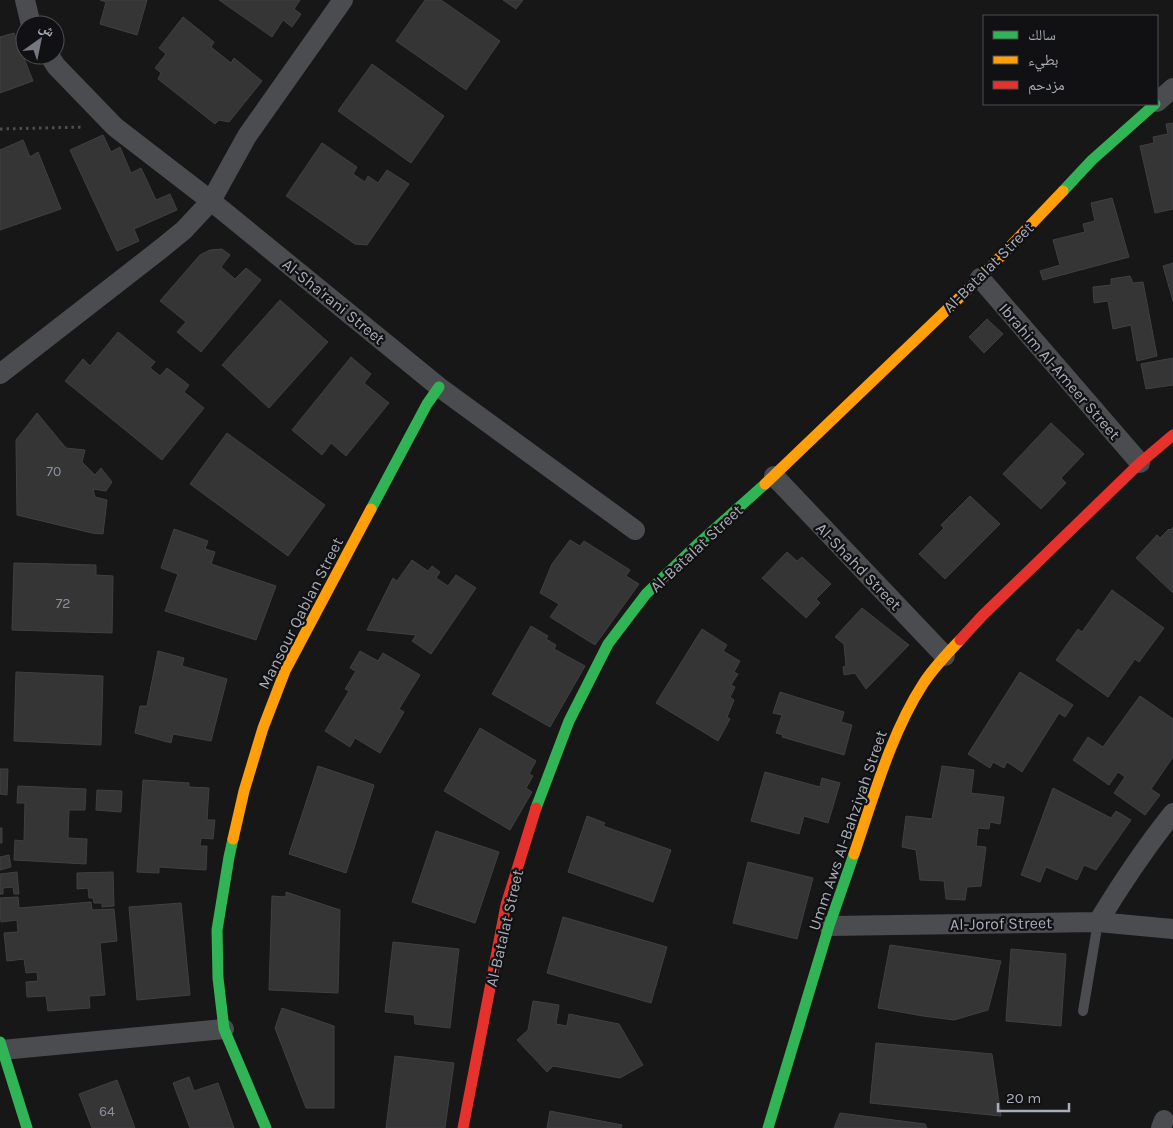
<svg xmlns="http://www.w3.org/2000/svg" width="1173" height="1128" font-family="Karla,'Noto Naskh Arabic',sans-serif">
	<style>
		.building { fill: #353536; stroke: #3f4043 }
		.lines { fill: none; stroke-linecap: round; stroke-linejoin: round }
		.path { stroke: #4d4e52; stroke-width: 3; stroke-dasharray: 2.5 4; stroke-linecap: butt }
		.lane { stroke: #4b4c50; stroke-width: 10 }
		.street { stroke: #4b4c50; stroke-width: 20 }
		.fast { stroke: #30b455; stroke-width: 11 }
		.slow { stroke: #ff9f0a; stroke-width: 11 }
		.jam { stroke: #e5322d; stroke-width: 11 }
		.labels { text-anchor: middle; stroke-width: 4.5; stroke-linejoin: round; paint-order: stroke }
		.number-label { font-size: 14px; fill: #8b8f98 }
		.street-label { font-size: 16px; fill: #a8adb8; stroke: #111113 }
	</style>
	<rect width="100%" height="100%" fill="#171717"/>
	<!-- building -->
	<path class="building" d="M100 0H147L137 35 100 24 106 2Z
		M219 0H300L294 9 301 14 292 27 283 20 272 37Z
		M425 0H441L500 41 466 90 396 41Z
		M503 0H523L516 9Z
		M183 17 214 42 211 47 231 63 234 58 262 81 229 122 219 120 215 124 158 79 161 73 155 68 166 54 159 48Z
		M14 33 33 81 0 93V37Z
		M372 64 444 116 411 163 338 111Z
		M1173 123V209L1155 213 1140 146 1154 143 1153 137 1168 134 1166 124Z
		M103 135 111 152 120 147 131 173 141 168 156 200 170 194 177 210 134 229 139 241 117 251 70 150Z
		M23 140 30 157 38 152 61 209 0 230V150Z
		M322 143 357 167 353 174 365 182 368 176 378 183 387 170 409 184 367 245 355 244 286 196Z
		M1112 198 1129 257 1043 280 1040 271 1060 265 1053 240 1085 232 1083 224 1095 221 1091 203Z
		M222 249 230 255 221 267 235 279 246 268 261 280 201 352 177 332 186 322 160 301 200 255 210 250Z
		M1173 263V301L1163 266Z
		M1130 276 1133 283 1143 282 1157 356 1137 361 1131 325 1113 329 1108 301 1094 303 1093 287 1111 285V279Z
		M280 300 328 342 269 408 222 365Z
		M987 319 1003 334 984 353 969 337Z
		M118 332 155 362 150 368 160 376 167 368 189 385 184 392 204 408 162 460 65 381 83 359 90 366Z
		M351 357 371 374 364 383 389 403 346 456 331 443 322 455 292 430Z
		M1173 358V385L1146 389 1141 364Z
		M37 413 66 448 85 450 82 462 95 475 101 468 112 482 106 491 93 489 95 497 107 500 103 534 92 533 17 515 16 440Z
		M1051 423 1084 454 1061 478 1066 483 1041 509 1003 474Z
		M227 433 325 505 288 556 190 484Z
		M970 496 1000 524 945 579 919 554 944 528 941 525Z
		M1173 527V593L1136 558 1157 535 1160 538 1169 529 1170 530Z
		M174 529 208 541 205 549 215 552 211 564 276 586 256 640 165 611 178 574 161 568Z
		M570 540 580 546 584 541 630 570 626 576 639 584 595 645 550 617 559 604 540 593 552 564Z
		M787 552 797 561 802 557 831 584 816 599 820 603 806 618 762 578Z
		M412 560 428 571 432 566 440 572 436 578 448 586 456 575 476 588 431 654 412 641 416 635 367 630 393 578 397 581Z
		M14 563 96 565V575L113 576 112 633 12 630Z
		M1112 590 1164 628 1139 662 1135 659 1108 697 1056 660 1078 629 1082 632Z
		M862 608 909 645 866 689 855 673 844 675 843 667 846 666 844 644 835 637Z
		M531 626 548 636 546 639 556 645 554 649 585 666 550 727 492 694Z
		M702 629 727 645 723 651 740 661 734 672 738 674 731 685 735 687 730 697 734 700 727 717 730 719 718 741 656 703Z
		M158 651 184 658 182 666 227 679 211 741 173 734 171 743 135 733 140 706H147Z
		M360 651 378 661 383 653 420 675 399 709 404 712 380 753 355 738 350 747 325 731 349 691 345 689 356 671 350 668Z
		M16 672 103 676 101 745 14 741Z
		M1020 672 1073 705 1065 717 1059 713 1022 772 1007 762 1004 768 993 762 990 768 968 754Z
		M780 692 844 712 841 722 852 725 844 755 782 737 783 735 776 733 782 715 773 713Z
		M1140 696 1173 719V757L1151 789 1160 795 1145 815 1114 793 1125 777 1118 772 1109 785 1073 760 1088 737 1103 747Z
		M480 728 536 761 529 774 533 776 526 788 532 792 510 830 444 791Z
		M318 766 374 785 346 873 289 854Z
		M942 766 974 770 971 793 1004 797 1000 824 990 822 989 829 978 828 976 846 986 847 981 886 967 887 965 900 946 899 944 881 920 880 916 850 902 847 906 816 932 819Z
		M0 769H8L7 795 0 794Z
		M765 772 820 787 822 778 840 783 828 823 804 816 799 834 751 821Z
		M143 780 189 783V787L209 788 207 820H215L213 839 201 838 200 846H207L206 870 159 867V873L137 872Z
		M18 786 86 789 85 810H69L68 838 87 839 86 864 14 860 15 840 24 841 25 803H17Z
		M1053 788 1111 818 1116 811 1131 820 1096 870 1084 865 1077 880 1046 867 1040 882 1021 875Z
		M97 790 122 791 121 812 96 810Z
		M587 816 605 823 603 826 671 850 653 902 568 872Z
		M0 828H2V843H0Z
		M436 831 499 852 475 923 412 902Z
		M9 855 11 867 0 870V857Z
		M748 862 813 878 797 939 733 923Z
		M17 872 19 894H14L13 887 3 888V894H0V874Z
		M113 872 114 906 102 907V903H94L93 898H89L88 888 77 889V873Z
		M286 892 340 910 338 993 269 990 272 896 286 897Z
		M18 897 19 908 91 902 92 910 114 909 117 941 100 943 105 995 89 996 90 1008 48 1011 46 996 27 997 26 982 38 981 37 972 26 973 24 959 7 961 4 933 18 932 17 920 1 922 0 915V898Z
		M181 903 190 995 137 1000 129 907Z
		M563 917 667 947 651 1003 547 973Z
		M393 942 459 949 450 1028 415 1024 414 1015 385 1012Z
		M890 945 1001 961 988 1010 954 1020 923 1016 878 1008Z
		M1011 949 1066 954 1061 1026 1006 1021Z
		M533 1001 559 1005 556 1024 567 1026 569 1014 619 1024 643 1065 620 1078 553 1066 547 1072 517 1040 528 1030Z
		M282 1008 334 1026V1108H306L275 1028Z
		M876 1043 992 1054 1001 1116 870 1103Z
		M395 1056 454 1063 445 1128H386Z
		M189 1077 194 1091 218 1083 234 1128H190L173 1083Z
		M117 1080 135 1128H92L79 1094Z
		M550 1111 622 1125 621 1128H547Z
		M840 1113 925 1124 927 1128H834Z"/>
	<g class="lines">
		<!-- path -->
		<path class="path" d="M0 129 84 127"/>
		<!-- lane -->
		<path class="lane" d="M1083 1011 1098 922"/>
		<!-- street -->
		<path class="street" d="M25 0 31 25
			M49 55 56 66 115 127 211 201 439 387 635 530
			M1157 102 1173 88
			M980 278 1140 463
			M0 374 162 248 184 230 211 201 247 136 343 0
			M774 476 945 656
			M1098 922C1121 884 1145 848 1173 813
			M829 926 1098 922 1173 929
			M2 1050 224 1029
			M1161 1128 1164 1120"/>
		<!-- fast -->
		<path class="fast" d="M1063 191 1092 160 1155 104
			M371 509 427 404 439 387
			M536 808 569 721 608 644 646 594 699 543 765 484
			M233 839 229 857 217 930 218 978 224 1029 266 1128
			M0 1042 27 1128
			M768 1128 829 926 854 854"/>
		<!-- slow -->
		<path class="slow" d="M765 484 980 278 1063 191
			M233 839 244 791 263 728 285 671 371 509
			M854 854C873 799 891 733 923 684 933 668 947 654 960 640"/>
		<!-- jam -->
		<path class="jam" d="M960 640 983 615 1140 463 1173 435
			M463 1128 506 905 536 808"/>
	</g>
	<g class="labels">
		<!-- number labels -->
		<g class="number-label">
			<text x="54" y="476">70</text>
			<text x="63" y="608">72</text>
			<text x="107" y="1116">64</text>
		</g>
		<!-- street labels -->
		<g class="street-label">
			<text transform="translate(988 267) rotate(-45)" y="6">Al-Batalat Street</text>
			<text transform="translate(334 301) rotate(39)" y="6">Al-Sha'rani Street</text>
			<text transform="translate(1060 371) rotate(49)" y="6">Ibrahim Al-Ameer Street</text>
			<text transform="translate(696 548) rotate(-43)" y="6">Al-Batalat Street</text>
			<text transform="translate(859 566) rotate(46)" y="6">Al-Shahd Street</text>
			<text transform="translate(300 613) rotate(-63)" y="6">Mansour Qablan Street</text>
			<text transform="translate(847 830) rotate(-71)" y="6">Umm Aws Al-Bahziyah Street</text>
			<text transform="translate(1001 923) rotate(-1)" y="6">Al-Jorof Street</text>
			<text transform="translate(504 928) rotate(-77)" y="6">Al-Batalat Street</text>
		</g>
	</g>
	<!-- legend -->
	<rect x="983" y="15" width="175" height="90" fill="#111113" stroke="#4d4f55"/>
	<rect x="993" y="31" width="25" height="8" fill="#30b455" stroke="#4d4f55"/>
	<text x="1028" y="40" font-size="15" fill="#a8adb8">سالك</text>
	<rect x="993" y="56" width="25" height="8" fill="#ff9f0a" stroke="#4d4f55"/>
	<text x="1028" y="65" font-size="15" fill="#a8adb8">بطيء</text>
	<rect x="993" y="81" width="25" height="8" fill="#e5322d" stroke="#4d4f55"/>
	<text x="1028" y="90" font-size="15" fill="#a8adb8">مزدحم</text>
	<!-- north arrow -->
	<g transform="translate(40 40) rotate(33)"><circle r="24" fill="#111113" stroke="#4d4f55"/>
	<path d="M0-4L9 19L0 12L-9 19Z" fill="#757880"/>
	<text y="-8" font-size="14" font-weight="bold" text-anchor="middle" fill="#a8adb8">ش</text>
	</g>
	<!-- scale -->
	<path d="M998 1103v8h71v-8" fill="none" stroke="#a8adb8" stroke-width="2.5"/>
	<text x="1006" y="1103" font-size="15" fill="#a8adb8" stroke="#111113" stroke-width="4" paint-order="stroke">20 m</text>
</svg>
